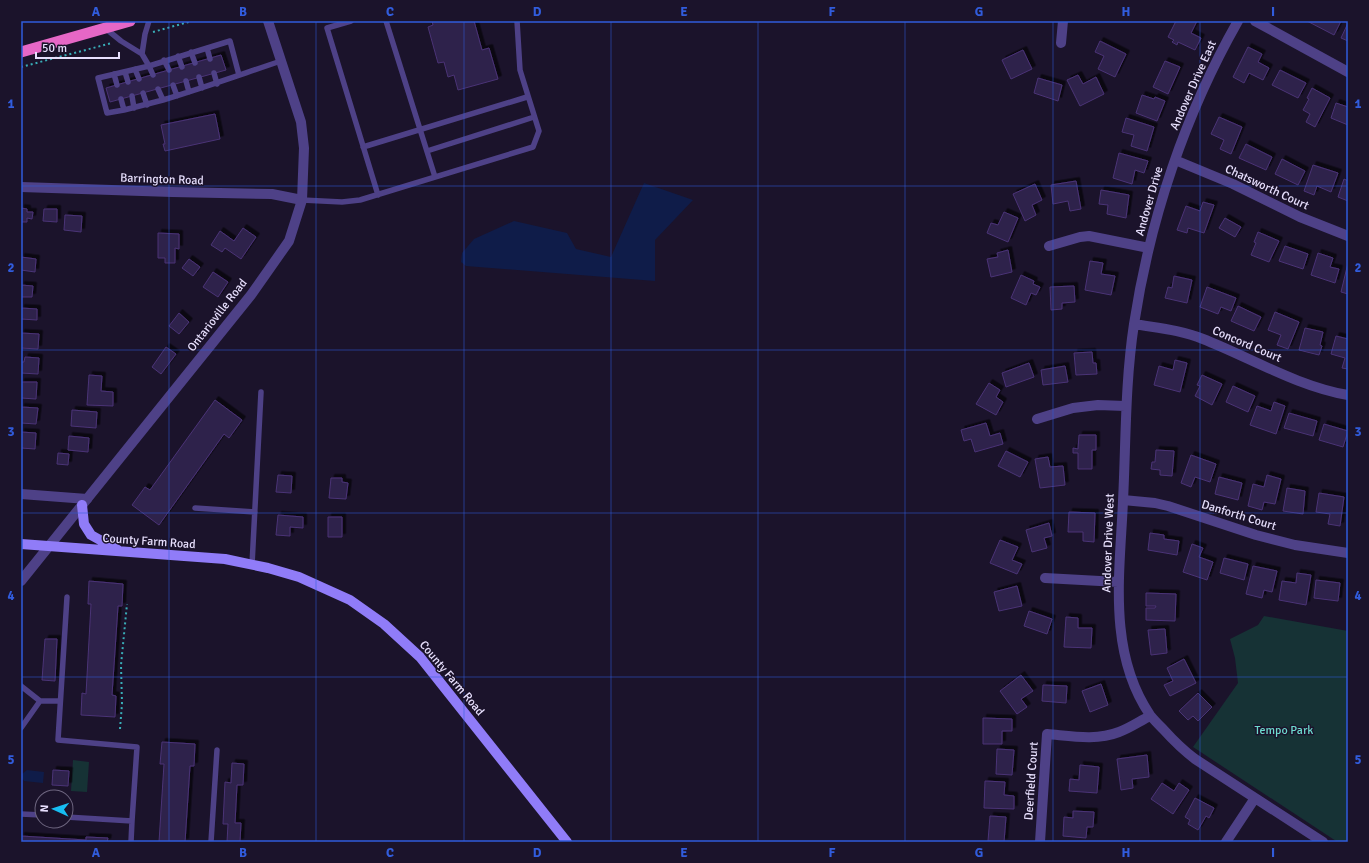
<svg xmlns="http://www.w3.org/2000/svg" width="1369" height="863" font-family="Signika,sans-serif">
	<style>
		.green { fill: #163235 }
		.water { fill: #0f1c49 }
		.building { fill: #2f204b; stroke: #4a3476; filter: url(#shadow) }
		.lines { fill: none; stroke-linecap: round; stroke-linejoin: round }
		.path { stroke: #39aeb8; stroke-width: 2; stroke-dasharray: 2 3; stroke-linecap: butt }
		.service { stroke: #4e4187; stroke-width: 5.5 }
		.minor { stroke: #4e4187; stroke-width: 10 }
		.tertiary { stroke: #4e4187; stroke-width: 10 }
		.secondary { stroke: #907cf8; stroke-width: 10 }
		.trunk { stroke: #e667c6; stroke-width: 11 }
		.grid { fill: none; stroke: #315cdc; stroke-width: 1; stroke-opacity: 0.55 }
		.labels { text-anchor: middle; stroke-width: 3; stroke-linejoin: round; paint-order: stroke }
		.street-label { font-size: 12px; fill: #e7dffd; stroke: #1b132b }
		.park-label { font-size: 12px; fill: #6ddbcf; stroke: #1b132b }
		.neatline { fill: none; stroke: #315cdc; stroke-width: 1.5 }
		.grid-label { font-size: 13px; text-anchor: middle; font-weight: bold; fill: #315cdc }
	</style>
	<defs>
		<filter id="shadow"><feDropShadow dx="3.5" dy="-3.5" stdDeviation="0" flood-color="#0009"/></filter>
	</defs>
	<rect width="100%" height="100%" fill="#1b132b"/>
	<!-- green -->
	<path class="green" d="M1264 616 1348 631V842H1338L1333 839 1193 747 1238 683 1235 658 1230 639 1258 625Z
		M73 760 89 762 87 792 71 791Z"/>
	<!-- water -->
	<path class="water" d="M644 183 693 200 655 240V281L466 266 461 262 462 253 474 239 514 221 567 233 576 249 611 257Z
		M27 770 44 772 43 783 24 781 22 778V774Z"/>
	<!-- building -->
	<path class="building" d="M432 21H474L482 50 489 48 498 79 458 90 454 75 448 77 444 62 438 63 428 27 433 25Z
		M1176 21H1197L1191 33 1201 38 1195 50 1178 42 1177 45 1172 42 1174 40 1168 37Z
		M1307 21H1341L1334 35Z
		M1348 23V41L1341 38Z
		M1100 41 1126 54 1115 77 1098 69 1104 56 1095 52Z
		M1248 47 1262 54 1258 62 1269 68 1263 80 1249 73 1244 83 1233 77Z
		M1023 50 1032 69 1011 79 1002 60Z
		M221 55 226 70 110 102 106 88Z
		M1165 61 1180 67 1168 94 1153 87Z
		M1280 70 1306 83 1298 98 1272 85Z
		M1078 75 1083 84 1096 77 1104 94 1080 106 1067 80Z
		M1038 78 1062 85 1058 101 1034 93Z
		M1312 88 1330 98 1315 127 1306 122 1310 114 1303 110 1309 99 1307 98Z
		M1142 95 1154 99 1155 97 1165 101 1157 121 1136 113Z
		M1336 103 1348 107V125L1331 118Z
		M215 114 220 139 165 151 163 144H165L161 125Z
		M1219 117 1242 127 1231 154 1220 149 1224 140 1211 134Z
		M1126 118 1154 127 1147 151 1131 146 1134 135 1122 132Z
		M1246 144 1272 157 1266 170 1239 158Z
		M1119 153 1148 161 1144 173 1135 170 1132 184 1113 178Z
		M1282 159 1305 171 1298 185 1275 174Z
		M1313 165 1338 173 1331 192 1317 186 1314 195 1304 191Z
		M1344 179 1348 181V201L1338 197Z
		M1076 181 1081 209 1070 211 1068 201 1053 204 1051 185Z
		M1035 184 1042 200 1032 205 1036 215 1025 221 1013 194Z
		M1101 190 1129 195 1126 218 1107 214 1108 205 1099 204Z
		M1203 202 1214 205 1204 233 1188 228 1187 233 1177 230 1186 206 1200 211Z
		M21 208 27 209V212H33L32 219 27 218V222H21Z
		M44 209H57V222L43 221Z
		M1004 212 1018 218 1008 242 987 233 991 223 998 225Z
		M65 215 82 216 81 232 64 230Z
		M1225 218 1241 227 1235 237 1219 228Z
		M243 228 256 237 241 259 225 248 222 252 211 245 220 231 234 241Z
		M1258 232 1279 241 1269 262 1251 255 1256 243 1254 242Z
		M158 233 179 234V249L175 248V263H165V258H158Z
		M1285 246 1308 254 1303 269 1279 261Z
		M1008 250 1012 272 991 277 987 259 998 257 997 253Z
		M1318 253 1333 258 1330 267 1339 269 1335 283 1311 275Z
		M21 257 36 259 35 272 21 270Z
		M189 259 200 267 193 276 182 268Z
		M1090 261 1103 263 1101 274 1115 276 1111 295 1085 290Z
		M1348 263V294L1341 292Z
		M213 272 228 282 218 297 203 287Z
		M1021 275 1034 281 1033 284 1040 287 1036 295 1031 293 1026 305 1011 298Z
		M1174 276 1192 280 1187 303 1165 298 1168 287 1172 288Z
		M21 285 33 286 32 297H21Z
		M1074 286 1075 302 1062 303V309L1051 310 1050 287Z
		M1207 287 1236 298 1231 311 1221 307 1218 314 1200 307Z
		M1238 306 1261 317 1254 331 1231 321Z
		M21 308 37 309V320L21 319Z
		M1275 312 1299 322 1288 349 1277 345 1281 335 1268 330Z
		M179 313 189 322 179 334 169 326Z
		M1305 328 1323 332 1320 345 1322 346 1319 355 1299 350Z
		M21 333 39 334 38 349 21 348Z
		M1336 336 1348 339V369L1342 368 1345 358 1331 354Z
		M166 347 176 354 161 374 152 367Z
		M1092 352 1093 363H1096L1097 374 1076 375 1074 353Z
		M25 357 39 358 38 374 21 373V362H24Z
		M1175 360 1187 363 1180 392 1154 385 1159 366 1173 370Z
		M1029 363 1034 377 1006 387 1002 373Z
		M1065 366 1068 382 1043 385 1041 370Z
		M89 375 102 376 101 391 113 392V406L87 405Z
		M1202 375 1222 384 1212 405 1195 396 1200 386 1197 385Z
		M21 382H37L36 399 21 398Z
		M989 383 1000 390 996 397 1003 402 996 415 976 404Z
		M1233 386 1255 396 1248 412 1226 402Z
		M215 400 242 420 229 438 224 434 159 525 132 505 145 487 150 490Z
		M1274 402 1285 406 1276 434 1250 425 1257 406 1271 411Z
		M21 407 38 408 36 424 21 423Z
		M72 410 97 412 96 428 71 426Z
		M1289 413 1317 421 1313 436 1284 428Z
		M986 423 990 436 1000 433 1003 444 975 452 971 439 964 441 961 430Z
		M1324 424 1348 431 1343 447 1319 440Z
		M21 432 36 433 35 449 21 448Z
		M1079 435H1096V450H1092V469H1078V453H1073V448L1078 449Z
		M69 436 89 438 88 452 68 450Z
		M1156 450 1174 451 1172 476 1160 475V470L1151 469 1152 462H1155Z
		M1006 451 1028 462 1020 477 998 466Z
		M58 453 69 454 68 465 57 464Z
		M1191 455 1216 464 1210 482 1195 477 1191 487 1181 483Z
		M1048 457 1050 467 1063 466 1065 485 1040 488 1035 459Z
		M278 475 292 476 291 493 276 492Z
		M1267 475 1281 479 1275 504 1264 502 1262 510 1248 506 1253 484 1264 487Z
		M1219 477 1242 483 1238 500 1215 494Z
		M331 478H342V482L348 483 346 499 329 498Z
		M1287 488 1305 491 1303 514 1283 511Z
		M1319 493 1344 497 1340 526 1328 524 1330 514 1316 512Z
		M1069 512 1095 513 1094 542 1083 541V532H1068Z
		M278 515 303 517V528L290 527V536L276 535Z
		M328 517H342V537H328Z
		M1049 523 1052 536 1044 538 1047 548 1032 552 1026 530Z
		M1150 533 1164 535V539L1179 541 1177 555 1148 550Z
		M1000 540 1018 547 1012 560 1022 564 1017 574 990 563Z
		M1192 544 1203 548 1199 557 1213 562 1207 580 1183 572Z
		M1224 558 1248 564 1244 580 1220 573Z
		M1253 566 1277 571 1272 592 1264 590 1262 598 1246 594Z
		M1297 573 1311 575 1306 605 1279 600 1282 581 1296 583Z
		M1316 580 1340 583 1338 601 1314 598Z
		M89 581 123 584 122 606H118L112 695 116 696 115 717 81 715 82 693 86 694 91 604H88Z
		M1017 586 1022 606 999 611 994 592Z
		M1146 593 1176 594 1175 621 1146 620V608H1155L1156 606H1146Z
		M1029 611 1052 619 1047 634 1024 626Z
		M1066 617 1078 618V628H1092L1091 648 1064 647Z
		M1165 629 1167 653 1151 655 1148 630Z
		M45 639H57L55 681 42 680Z
		M1184 659 1196 683 1170 696 1164 685 1173 681 1167 668Z
		M1021 675 1033 691 1021 699 1027 707 1017 714 1000 691Z
		M1101 684 1108 705 1090 712 1082 691Z
		M1043 685 1067 686 1066 703 1042 701Z
		M1198 693 1212 707 1198 721 1193 716 1188 720 1179 711Z
		M983 718 1012 719V731H1002V744H983Z
		M162 742 195 744 194 766H190L185 842H159L164 764H160Z
		M997 749 1014 750 1012 775 996 774Z
		M1147 755 1149 777 1132 779 1133 788 1121 790 1117 759Z
		M232 763 244 764 243 785H237L235 823H241L240 842H227L228 824H223L225 782 231 783Z
		M1080 765 1099 767 1097 793 1069 791 1070 779 1079 780Z
		M53 770 69 771 68 786 52 785Z
		M985 781 1005 782 1004 795 1014 796V809L984 808Z
		M1162 783 1174 791 1179 783 1189 790 1173 814 1151 799Z
		M1195 798 1214 808 1209 818 1206 816 1198 830 1188 824 1190 820 1185 817Z
		M1073 811 1094 812 1093 827H1087L1086 838 1063 836 1064 817 1073 818Z
		M990 816 1006 817 1004 842 988 841Z
		M21 836 86 840V837L108 838 107 842H21Z"/>
	<g class="lines">
		<!-- path -->
		<path class="path" d="M153 32 192 21
			M21 67 112 43
			M120 729 122 704 121 665 127 604"/>
		<!-- service -->
		<path class="service" d="M351 21 327 28 378 195
			M386 21 435 177
			M105 28 121 41 142 54 145 34 149 21
			M207 48 210 59
			M191 52 195 63
			M142 54 149 66 153 75
			M178 56 182 67
			M164 60 169 70
			M135 69 139 79
			M125 72 128 82
			M214 73 217 84
			M114 74 117 85
			M199 77 202 88
			M186 81 189 92
			M173 85 177 96
			M158 89 163 100C203 88 242 74 281 61
			M143 93 147 105
			M132 96 134 108
			M121 99 124 110
			M163 100 124 110 107 113 98 78 149 66 230 41 239 75
			M363 147 527 97
			M427 151 534 117
			M302 200 342 202 360 200 533 147 539 131 520 70 517 21
			M195 508 255 512
			M252 565 261 392
			M21 686 40 701 21 728
			M40 701H60
			M21 814 42 815
			M66 817 132 821 137 747 58 740 67 597
			M131 842 132 821
			M211 842 217 750"/>
		<!-- minor -->
		<path class="minor" d="M1238 21C1185 114 1150 219 1134 324 1125 383 1126 441 1123 501 1120 572 1107 652 1150 715 1154 720 1159 725 1163 729 1173 740 1183 750 1195 759L1323 842
			M1255 21 1348 72
			M1061 43 1063 21
			M1175 160 1233 184 1300 217 1348 236
			M21 187 172 192 272 194 302 200
			M1049 246 1080 237 1089 236 1149 248
			M1134 324C1157 328 1181 330 1203 339 1249 357 1299 387 1348 395
			M1037 419 1073 408 1098 405 1125 406
			M21 494 87 499
			M1123 500 1155 503 1168 506 1256 535 1295 545 1348 553
			M1045 578 1118 582
			M1040 842 1047 734C1071 736 1096 741 1119 732 1130 728 1140 721 1150 716
			M1226 842 1255 798"/>
		<!-- tertiary -->
		<path class="tertiary" d="M21 581 251 295 289 241 302 200 304 148 301 122 268 21"/>
		<!-- secondary -->
		<path class="secondary" d="M82 505 84 524 91 535 118 550
			M21 544 225 559 268 568 299 577 350 600 384 624 420 657 567 842"/>
		<!-- trunk -->
		<path class="trunk" d="M21 52 130 21"/>
	</g>
	<!-- grid -->
	<path class="grid" d="M169 21V842M316 21V842M464 21V842M611 21V842M758 21V842M905 21V842M1053 21V842M1200 21V842M21 186H1348M21 350H1348M21 513H1348M21 677H1348"/>
	<g class="labels">
		<!-- street labels -->
		<g class="street-label">
			<text transform="translate(1193 85) rotate(-66)" y="4">Andover Drive East</text>
			<text transform="translate(162 179) rotate(2)" y="4">Barrington Road</text>
			<text transform="translate(1267 187) rotate(25)" y="4">Chatsworth Court</text>
			<text transform="translate(1149 201) rotate(-74)" y="4">Andover Drive</text>
			<text transform="translate(217 315) rotate(-52)" y="4">Ontarioville Road</text>
			<text transform="translate(1247 344) rotate(23)" y="4">Concord Court</text>
			<text transform="translate(1239 515) rotate(17)" y="4">Danforth Court</text>
			<text transform="translate(149 541) rotate(4)" y="4">County Farm Road</text>
			<text transform="translate(1108 543) rotate(-88)" y="4">Andover Drive West</text>
			<text transform="translate(452 678) rotate(50)" y="4">County Farm Road</text>
			<text transform="translate(1031 781) rotate(-86)" y="4">Deerfield Court</text>
		</g>
		<!-- park labels -->
		<g class="park-label">
			<text x="1284" y="734">Tempo Park</text>
		</g>
	</g>
	<!-- border -->
	<rect width="1369" height="863" fill="none" stroke="#1b132b" stroke-width="44"/>
	<!-- north arrow -->
	<g transform="translate(54 809) rotate(273)"><circle r="19" fill="#1b132b" stroke="#6d657f"/>
	<path d="M0-3L7 15L0 10L-7 15Z" fill="#17bdf2"/>
	<text y="-6" font-size="11" font-weight="bold" text-anchor="middle" fill="#e7dffd">N</text>
	</g>
	<!-- scale -->
	<path d="M36 52v6h83v-6" fill="none" stroke="#e7dffd" stroke-width="2"/>
	<text x="42" y="52" font-size="12" fill="#e7dffd" stroke="#1b132b" stroke-width="3" paint-order="stroke">50 m</text>
	<rect x="22" y="22" width="1325" height="819" class="neatline"/>
	<g class="grid-label">
		<text x="96" y="16">A</text>
		<text x="243" y="16">B</text>
		<text x="390" y="16">C</text>
		<text x="537" y="16">D</text>
		<text x="684" y="16">E</text>
		<text x="832" y="16">F</text>
		<text x="979" y="16">G</text>
		<text x="1126" y="16">H</text>
		<text x="1273" y="16">I</text>
		<text x="11" y="108">1</text>
		<text x="1358" y="108">1</text>
		<text x="11" y="272">2</text>
		<text x="1358" y="272">2</text>
		<text x="11" y="436">3</text>
		<text x="1358" y="436">3</text>
		<text x="11" y="600">4</text>
		<text x="1358" y="600">4</text>
		<text x="11" y="764">5</text>
		<text x="1358" y="764">5</text>
		<text x="96" y="857">A</text>
		<text x="243" y="857">B</text>
		<text x="390" y="857">C</text>
		<text x="537" y="857">D</text>
		<text x="684" y="857">E</text>
		<text x="832" y="857">F</text>
		<text x="979" y="857">G</text>
		<text x="1126" y="857">H</text>
		<text x="1273" y="857">I</text>
	</g>
</svg>
